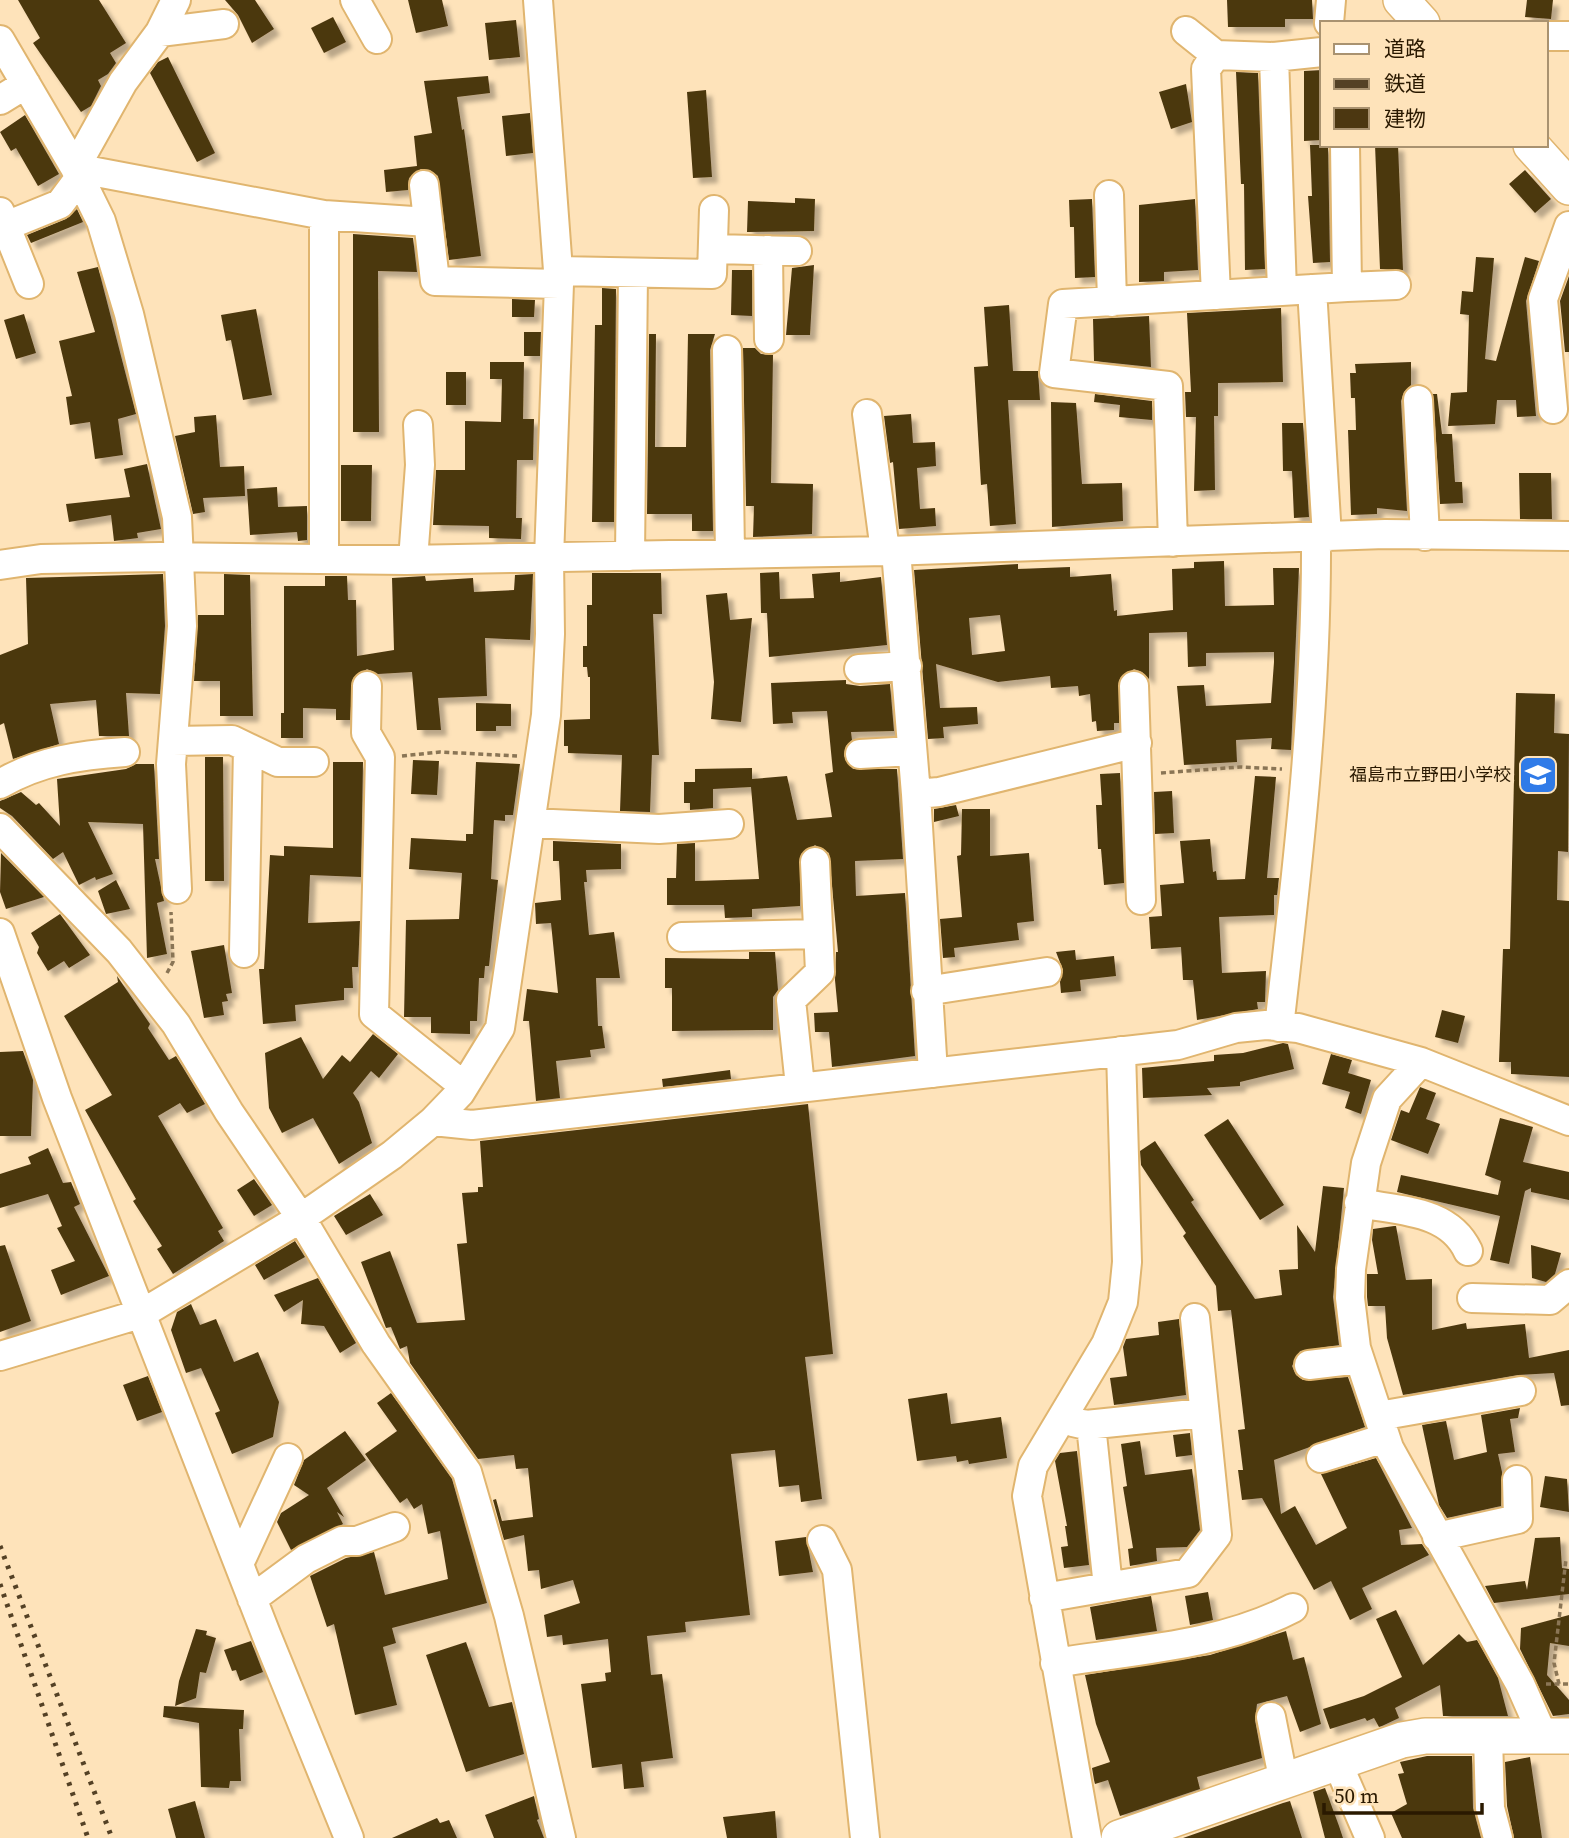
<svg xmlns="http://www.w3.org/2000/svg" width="1569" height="1838" font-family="'Source Serif 4','Noto Sans JP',serif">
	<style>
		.building { fill: #4c3711; fill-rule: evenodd; filter: url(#shadow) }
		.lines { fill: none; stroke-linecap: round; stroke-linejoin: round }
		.minor-casing { stroke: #e0b56f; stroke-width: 32 }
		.major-casing { stroke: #e0b56f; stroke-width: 38 }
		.path { stroke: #8a7555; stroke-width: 3.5; stroke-dasharray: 5 3.5; stroke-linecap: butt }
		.minor { stroke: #fff; stroke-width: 28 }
		.major { stroke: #fff; stroke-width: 35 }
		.rail { stroke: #544125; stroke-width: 5; stroke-dasharray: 3.5 7; stroke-linecap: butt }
		.labels { text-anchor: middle; stroke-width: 7; stroke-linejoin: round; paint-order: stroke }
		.poi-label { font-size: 18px; fill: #2a1900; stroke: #fee3ba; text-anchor: end }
	</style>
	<defs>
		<filter id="shadow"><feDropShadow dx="6" dy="6" stdDeviation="2" flood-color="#0004"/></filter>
	</defs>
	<rect width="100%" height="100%" fill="#fee3ba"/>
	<!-- building -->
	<path class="building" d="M18 0H99L126 43 110 53 116 63 108 74 98 80 101 86 91 106 81 112 33 43 40 38Z
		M225 0H255L274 29 252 43 238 15Z
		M408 0H442L448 26 416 33Z
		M1227 0H1312L1313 19H1285V27H1228Z
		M1527 0H1553L1551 19 1525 17Z
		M333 17 346 42 324 53 311 28Z
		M516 20 520 57 489 60 485 23Z
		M168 57 215 153 197 162 150 73 158 62Z
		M1322 70V140L1304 141V71Z
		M1236 72 1258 73 1265 269 1245 270 1244 184H1241Z
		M488 76 490 93 457 97 462 130 464 129 481 256 449 260 438 176 430 170 421 169 409 178 408 190 386 192 384 170 417 166 414 136 432 133 424 81Z
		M1186 84 1192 122 1171 129 1159 92Z
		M706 90 712 177 693 178 687 92Z
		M530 113 533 153 506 156 502 116Z
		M25 115 59 174 38 186 16 148 11 151 0 132Z
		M1310 145H1328L1330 262 1313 263 1308 196H1312Z
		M1375 145H1398L1403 270 1380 269Z
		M1525 170 1551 199 1535 213 1509 184Z
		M795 198 815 199 814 231 747 232 748 201 795 203Z
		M1092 199 1095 277 1075 278 1074 227H1070L1069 200Z
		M1195 199 1198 270 1164 272V281L1139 282V205Z
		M77 209 83 222 31 243 27 235 66 219Z
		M353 234 413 238 417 272 378 271 379 432H353Z
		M1476 257 1494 258 1485 359 1496 361 1525 257 1539 261 1526 301 1536 416 1517 417 1516 400H1497L1495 424 1448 426 1451 393 1467 392 1469 315 1460 314 1462 291 1473 292Z
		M814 265 810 335H786L792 268Z
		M98 267 136 414 118 419 123 455 95 459 90 422 70 425 66 397 72 396 59 341 95 332 77 272Z
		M732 270H752V316L731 315Z
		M1569 276V352H1565L1560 301Z
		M602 288 616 289 614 522H592L595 325H602Z
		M512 299 535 300 534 317H512Z
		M1009 305 1013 371H1038L1040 400H1008L1016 524 990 526 987 484 981 485 974 367 988 366 984 307Z
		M1281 308 1283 382 1218 383V416H1214L1215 490 1194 491 1196 417H1186L1185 392H1191L1187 313Z
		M256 309 272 395 243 400 231 340 226 341 221 315Z
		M24 314 36 353 16 359 4 320Z
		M1149 316 1151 367 1094 361 1093 319Z
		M524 332H541L540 356H524Z
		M649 334H656L655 447H686L688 334H715L710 350 713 531H692V514H647Z
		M743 348H755L761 354 773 355 771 483 813 484 812 534 753 537 754 506H746Z
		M490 362H524L523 419H534L533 460H517L516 518H522L521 539 489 538V526L433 525 436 470H465V421L501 422 502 379H490Z
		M1411 362V385L1404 392 1401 401 1407 511 1377 508V514L1351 515 1348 430H1356L1355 398H1351L1350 373H1356L1355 364Z
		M446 372H466V405H446Z
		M1095 394 1152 401V420L1119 417 1120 405 1094 402Z
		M1433 394H1437L1442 434H1452L1455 482H1462L1463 503 1440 504Z
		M1051 402 1076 403 1082 484 1122 483 1123 521 1052 527Z
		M911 414 913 443 935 442 936 466 917 468 920 509 935 508 936 526 899 529 893 462 890 463 884 416Z
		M216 415 220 467 244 466 245 496 203 498 205 512 193 514 175 436 195 432 194 417Z
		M1282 423H1303L1309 517 1294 518 1292 471H1283Z
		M147 464 161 529 137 533 138 538 114 541 111 515 69 522 66 504 130 497 124 469Z
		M341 465H372L371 521H341Z
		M1519 473H1551L1552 519H1520Z
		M277 487 278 507 307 506V540L298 541 297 532 250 535 247 489Z
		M1224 561 1225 606 1274 605 1273 568H1299L1291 750 1271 749 1272 738 1236 740 1237 762 1184 765 1177 686 1204 685 1206 706 1271 703 1274 662V652L1206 653V666L1188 667 1187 632 1149 633V679L1142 672 1134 669 1120 678 1119 723H1114V730L1097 731 1096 721 1092 722 1090 694 1079 696 1078 686 1051 688 1050 676 998 682 936 664 940 708 977 707 978 724 943 727 944 738 928 739 914 570 1018 564V569L1070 567V577L1111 574 1114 611 1117 610V616L1173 610 1172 569 1194 568V562ZM1000 615 1005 651 972 655 969 618Z
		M779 572 780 599 814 598 812 574 840 572V582L881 577 887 645 769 657 767 613H761L760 573Z
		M592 573H661L662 614H653L659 755H652L650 812 620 811 622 755 568 753V746H564V720L590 719V677H588L587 667H583V646H587V605H592Z
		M163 574 165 626 160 694 126 693 129 736H99L96 700 50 704 59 744 13 759 4 723 0 725V655L28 644 26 578Z
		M224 574 250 575 253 716H220V681H194L198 615H224Z
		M533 574 530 640 485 638 487 696 438 698 441 730H417L412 672 378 674 367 669 353 678 350 720H336V709L303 708V738H281V713H284V586H325V576H347L348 600H356L357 656 394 650 392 578 425 576 426 581 473 578 474 592 514 590 515 575Z
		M727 593 730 620 752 618 741 722 711 719 714 682 706 595Z
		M846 680V684L860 686 890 684 894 731 851 732 852 740 846 746 844 756 853 769H897L903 859 855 861 856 896 905 893 915 1056 832 1067 829 1032H815L814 1013 838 1012 835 980 836 952H838L829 853 815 845 801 854 800 906 752 909V917L725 918 724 905H667V878H676L677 844 695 843V881L759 879 751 787 713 789V808L690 810V803H684V782H695V769L752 768V779L787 776 797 820 832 817 825 774 833 772 827 711 792 712 793 723 773 724 771 683Z
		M1516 693 1555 694 1554 733 1569 734 1568 852 1558 851 1557 900 1569 901V1077L1511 1074V1062H1499L1503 949H1510Z
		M476 703 511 704V726H496V731H476Z
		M205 757H223L224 881H205Z
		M413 760 439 761 437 795 411 794Z
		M333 762H363L361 877 310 875 308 923 360 921 358 967H352L353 988H344V1000L295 1005 296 1021 263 1024 259 969H264L270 855 284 856V846L333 848Z
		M476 762 520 764 513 815H505V821L494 820 491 879 498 880 489 966H485L484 978H479L477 1021H470V1034L431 1033V1017H404L406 920 459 919 462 873 409 869 411 838 466 841V834H473Z
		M136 764H154L159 859H155L164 901 157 903 167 954 147 958 143 824 88 822 113 874 96 880 95 877 79 885 63 852 53 859 12 816 0 808V801L21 792 36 805 39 803 60 826 57 779 126 769Z
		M1120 773 1124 883 1104 885 1101 849H1098L1096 805H1102L1100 774Z
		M1255 776 1276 777 1267 878H1279L1277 895H1274V915L1219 917 1222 973 1266 971 1265 1002H1257L1258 1009 1197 1020 1193 980H1183L1181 947 1151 949 1149 917 1162 916 1160 885 1184 883 1180 841 1210 839 1213 872 1216 871 1217 880 1245 879Z
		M1172 791 1174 833 1155 834 1154 792Z
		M956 805 959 816 934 822V809Z
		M962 809H990V856L1029 853 1034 921 1017 923 1019 940 954 948 955 957 943 958 940 919 962 917 957 856 961 855Z
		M553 841 621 844V869L586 870 587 882H584L589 935 614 932 620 978H596L598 1026H602L605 1048 590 1050 591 1057 556 1061 560 1098 536 1101 529 1021H523L527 989 558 993 551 923 536 924 535 903 561 900 559 861H553Z
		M1 853 44 897 6 909 0 892Z
		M116 880 130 909 106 914 98 891Z
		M60 914 90 955 69 968 64 961 48 971 37 953 39 947 31 933Z
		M224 945 232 993 226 994 228 1001 222 1002 224 1015 204 1018 191 951Z
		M1075 950 1076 960 1114 956 1116 976 1080 980 1081 991 1061 993 1060 982 1063 970 1056 952Z
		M749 952H775L778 990 773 997V1030L672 1031V988H665V958L749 959Z
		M117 976 150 1024 148 1028 169 1060 176 1056 205 1104 187 1113 180 1103 158 1116 223 1228 218 1231 224 1241 173 1274 157 1249 162 1246 133 1201 136 1199 85 1110 112 1095 64 1016 118 982Z
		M1442 1010 1465 1016 1458 1043 1435 1037Z
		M373 1034 398 1054 379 1078 371 1071 353 1093 359 1102 372 1143 339 1164 313 1118 282 1133 269 1108 265 1053 301 1037 323 1079 342 1055 350 1062Z
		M1283 1043 1288 1044 1294 1069 1240 1082V1086L1207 1088 1212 1095 1143 1098 1142 1068 1214 1061V1055L1243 1053Z
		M23 1051 33 1080 31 1136H0V1052Z
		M1331 1054 1352 1060 1348 1073 1371 1080 1361 1114 1345 1108 1350 1092 1322 1084Z
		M730 1070 731 1079 663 1087 662 1079Z
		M1420 1087 1436 1093 1426 1119 1440 1124 1428 1154 1391 1140 1401 1110 1409 1113Z
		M808 1104 833 1354 805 1357 822 1499 801 1502 799 1485 779 1487 775 1450 731 1454 750 1615 685 1622 686 1632 647 1636 651 1675 662 1674 673 1758 641 1762 644 1787 624 1789 622 1764 592 1768 581 1684 606 1681 605 1673 611 1672 608 1639 563 1645 562 1635 547 1637 544 1615 580 1603 573 1580 541 1589 539 1570 528 1571 524 1535 504 1540 493 1500 496 1499 502 1521 533 1517 528 1468 516 1469 514 1455 478 1459 410 1363 407 1346 400 1349 391 1327 386 1328 361 1262 390 1251 417 1323 465 1320 457 1244 467 1243 462 1193 478 1192V1187H483L480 1141Z
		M1500 1118 1533 1127 1523 1162 1569 1172V1200L1531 1192V1188L1525 1191 1509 1264 1490 1260 1500 1216 1397 1192 1401 1175 1498 1195 1501 1181 1485 1175Z
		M1228 1119 1284 1205 1260 1220 1204 1135Z
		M1155 1141 1194 1200 1191 1202 1255 1299 1282 1295 1279 1270 1298 1269 1297 1225 1315 1252 1323 1186 1344 1188 1333 1297 1339 1345 1300 1351 1292 1366 1296 1375 1303 1380 1348 1377 1365 1427 1274 1460 1281 1514 1295 1506 1316 1545 1347 1528 1321 1474 1376 1458 1412 1528 1399 1530 1401 1545 1422 1544 1429 1555 1362 1588 1372 1609 1350 1620 1331 1581 1314 1590 1262 1498 1242 1500 1238 1470H1243L1238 1430 1245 1429 1231 1310 1218 1311 1216 1286 1183 1236 1186 1233 1141 1165 1140 1151Z
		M48 1148 63 1183 71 1182 80 1204 74 1207 109 1276 61 1295 51 1270 75 1261 57 1228 62 1226 48 1194 0 1208V1174L31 1164 28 1157Z
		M254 1179 272 1205 254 1216 237 1190Z
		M370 1194 383 1215 346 1235 334 1216Z
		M1394 1226H1396L1406 1280 1432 1279V1330L1466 1323 1467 1329 1525 1324 1529 1358 1569 1350V1405L1561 1406 1554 1373 1518 1375 1403 1395 1387 1338 1385 1306H1368L1367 1297V1274H1378L1372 1240 1373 1229Z
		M295 1241 305 1257 264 1280 255 1265Z
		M5 1245 31 1321 0 1332V1246Z
		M1531 1245 1561 1253 1555 1274 1546 1282 1532 1278Z
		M318 1278 356 1343 340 1353 324 1326 301 1324 303 1300 284 1312 274 1295Z
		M191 1304 200 1325 216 1319 234 1362 258 1352 279 1402 273 1437 232 1454 215 1413 220 1411 201 1368 186 1373 171 1330 177 1312Z
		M1179 1319 1186 1395 1114 1405 1110 1378 1127 1376 1123 1347 1126 1339 1159 1335 1158 1322Z
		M148 1376 162 1412 137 1421 123 1385Z
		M391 1393 452 1479 487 1603 392 1628 396 1643 383 1647 397 1705 355 1715 334 1624 327 1627 310 1576 346 1558 374 1552 385 1595 448 1579 440 1531 428 1534 422 1504 414 1509 407 1498 400 1503 365 1454 397 1431 377 1403Z
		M947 1393 951 1424 1001 1417 1007 1458 969 1464 968 1460 957 1462 956 1456 917 1461 908 1399Z
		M1520 1408 1518 1418 1510 1419 1515 1452 1498 1454 1502 1472 1501 1506 1447 1518 1439 1505 1422 1425 1446 1421 1454 1460 1487 1452 1481 1415Z
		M345 1431 366 1460 327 1488 344 1517 337 1512 343 1524 291 1550 277 1522 281 1513 309 1495 294 1485 304 1460Z
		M1190 1433 1192 1455 1176 1457 1173 1435Z
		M1140 1441 1145 1475 1192 1469 1200 1530 1187 1547 1156 1548 1157 1561 1130 1566 1128 1549 1133 1548 1123 1487 1127 1486 1121 1444Z
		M1077 1451 1089 1565 1064 1568 1061 1547 1068 1546 1065 1526H1067L1055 1461 1060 1453Z
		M1545 1476 1567 1479 1569 1512 1540 1507Z
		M806 1537 813 1572 779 1576 775 1541Z
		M1560 1537 1562 1568 1569 1569V1594L1494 1603 1485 1586 1525 1581 1527 1590 1535 1538Z
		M1208 1592 1213 1620 1190 1625 1185 1596Z
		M1151 1596 1157 1631 1096 1640 1090 1607Z
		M1396 1610 1423 1665 1459 1634 1467 1642 1477 1640 1498 1678 1508 1716H1443L1440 1685 1395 1708 1399 1718 1382 1726 1379 1727 1374 1718 1367 1721 1365 1718 1330 1729 1323 1709 1364 1696 1402 1677 1376 1619Z
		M1569 1615V1646L1550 1643 1547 1675 1569 1700V1714L1553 1716 1520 1649 1521 1628Z
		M196 1629 207 1631 206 1635 216 1638 206 1673 200 1672 196 1698 175 1706 179 1681Z
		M1286 1631 1293 1660 1304 1657 1321 1724 1300 1732 1287 1696 1257 1704 1255 1720 1262 1758 1197 1777 1200 1789 1120 1816 1108 1780 1095 1784 1094 1780 1092 1768 1110 1762 1096 1724 1085 1675 1210 1655Z
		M251 1641 263 1672 240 1681 236 1670 232 1671 224 1650Z
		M466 1642 489 1707 512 1702 524 1754 466 1772 426 1655Z
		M164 1706 244 1710 243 1729H239L241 1781H230L229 1788 201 1787 199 1723 163 1717Z
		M1427 1756H1472L1473 1808 1481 1838H1402L1391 1813 1407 1804 1398 1774 1404 1773 1400 1762Z
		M1530 1757 1542 1838H1514L1507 1806 1505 1762Z
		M1325 1788 1339 1826 1343 1838H1325L1313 1792Z
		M534 1796 539 1819 537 1820 544 1838H494L485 1815Z
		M195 1801 205 1838H176L168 1809Z
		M1290 1801 1302 1838H1183L1283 1803Z
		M775 1811 777 1838H727L723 1817Z
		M437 1818 440 1823 449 1820 457 1838H392Z"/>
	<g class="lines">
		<defs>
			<path id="minor" d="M176 0 160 32 123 82 75 168 324 215 428 222
				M355 0 377 39
				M1329 23 1331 0
				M1186 31 1216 55
				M160 32 224 24
				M1546 36H1569
				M0 40 75 168 101 221 129 314 177 517 182 626 171 764 177 889
				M1274 57 1282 291
				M0 100 26 84
				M424 185 435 281 559 284
				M1109 195 1112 302
				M0 212 29 284
				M324 215V559
				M6 226 60 204 80 177
				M714 249 797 251
				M768 250 769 339
				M558 271 712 274 714 210
				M1347 287 1396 285
				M1312 289 1327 537
				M1216 295 1206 69 1216 55 1274 57 1322 52
				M727 350 730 554
				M1418 400 1425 536
				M1553 409 1543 299 1569 226
				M867 414 885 551
				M1173 542 1168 386 1054 373 1063 304 1347 287 1345 145
				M896 551 916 794 933 1073
				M630 556 633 273
				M413 560 420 465 418 425
				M0 565 41 559 160 557 406 560 888 551 1385 534 1569 536
				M859 669 907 666
				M367 686 366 733 380 757 374 1014 464 1086
				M1134 686 1141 900
				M173 741 232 740 278 762H314
				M860 754 912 751
				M0 784C39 761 80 755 125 752
				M916 794 939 792 1137 743
				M531 823 659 829 729 824
				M0 828 119 951 176 1024 229 1112 301 1218 376 1344 467 1472 509 1616 561 1838
				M0 933 57 1098 266 1634 349 1838
				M682 937 818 934
				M244 953 248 748
				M926 991 1047 972
				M1279 1027C1298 864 1317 701 1316 537
				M1421 1062 1387 1099 1366 1163 1351 1269 1350 1298 1356 1348 1389 1448 1520 1684 1543 1736
				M800 1086 791 1000 820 972 815 862
				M433 1121 472 1125 1178 1045 1236 1028 1266 1025 1298 1028 1421 1062 1569 1121
				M1359 1203C1400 1211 1449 1210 1468 1251
				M1472 1298 1550 1300 1569 1284
				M0 1356 143 1313 301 1218 392 1155 433 1121 460 1093 500 1028 546 715 550 634 549 558 559 284 538 0
				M1309 1365 1359 1359
				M1379 1416 1521 1391
				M1073 1422 1086 1425 1203 1413
				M1091 1425 1108 1587
				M1321 1458 1385 1438
				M1437 1537 1518 1519 1517 1480
				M822 1540 837 1570 865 1838
				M239 1564 288 1458
				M1044 1598 1188 1573 1217 1535 1195 1318
				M252 1599 306 1559 342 1541H357L395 1527
				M1055 1663C1135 1650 1220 1646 1293 1608
				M1271 1717 1284 1783
				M1488 1736 1490 1808 1498 1838
				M1337 1762 1370 1838
				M1087 1838 1027 1496 1033 1466 1106 1344 1123 1302 1127 1262 1121 1051"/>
			<path id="major" d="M1401 0 1422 23
				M1531 145 1569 187
				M1119 1838 1402 1740 1425 1736H1569"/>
		</defs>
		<!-- minor casing -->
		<use href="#minor" class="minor-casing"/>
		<!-- major casing -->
		<use href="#major" class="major-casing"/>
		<!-- path -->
		<path class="path" d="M402 756 440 752 517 756
			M1161 773 1240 767 1282 769
			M167 973 173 962 171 912
			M1546 1684H1569
			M1559 1684 1554 1663 1566 1559"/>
		<!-- minor -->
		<use href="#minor" class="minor"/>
		<!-- major -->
		<use href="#major" class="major"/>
		<!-- rail -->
		<path class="rail" d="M0 1546 112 1838
			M0 1584 88 1838"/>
	</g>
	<!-- icons -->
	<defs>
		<symbol id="school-square" viewBox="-11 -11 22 22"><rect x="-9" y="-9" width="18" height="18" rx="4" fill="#307be8" stroke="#fee3ba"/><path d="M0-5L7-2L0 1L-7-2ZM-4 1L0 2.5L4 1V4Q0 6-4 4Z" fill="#fff"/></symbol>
	</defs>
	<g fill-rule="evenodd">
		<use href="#school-square" x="1516" y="753" width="44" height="44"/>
	</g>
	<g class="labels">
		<!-- poi labels -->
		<g class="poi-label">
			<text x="1511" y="781">福島市立野田小学校</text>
		</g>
	</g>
	<!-- legend -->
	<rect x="1320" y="21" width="228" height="126" fill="#fee3ba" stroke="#a99270" stroke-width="2"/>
	<rect x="1334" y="44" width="35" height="10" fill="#ffffff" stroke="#a99270" stroke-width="2"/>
	<text x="1384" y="56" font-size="21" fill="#2a1900">道路</text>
	<rect x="1334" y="79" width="35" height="10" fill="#544125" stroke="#a99270" stroke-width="2"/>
	<text x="1384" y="91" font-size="21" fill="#2a1900">鉄道</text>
	<rect x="1334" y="108" width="35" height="21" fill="#4c3711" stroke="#a99270" stroke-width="2"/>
	<text x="1384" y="126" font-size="21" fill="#2a1900">建物</text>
	<!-- scale -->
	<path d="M1324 1803v10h158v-10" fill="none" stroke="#2a1900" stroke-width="3.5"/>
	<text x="1334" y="1803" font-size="21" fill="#2a1900" stroke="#fee3ba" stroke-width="5" paint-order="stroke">50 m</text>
</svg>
